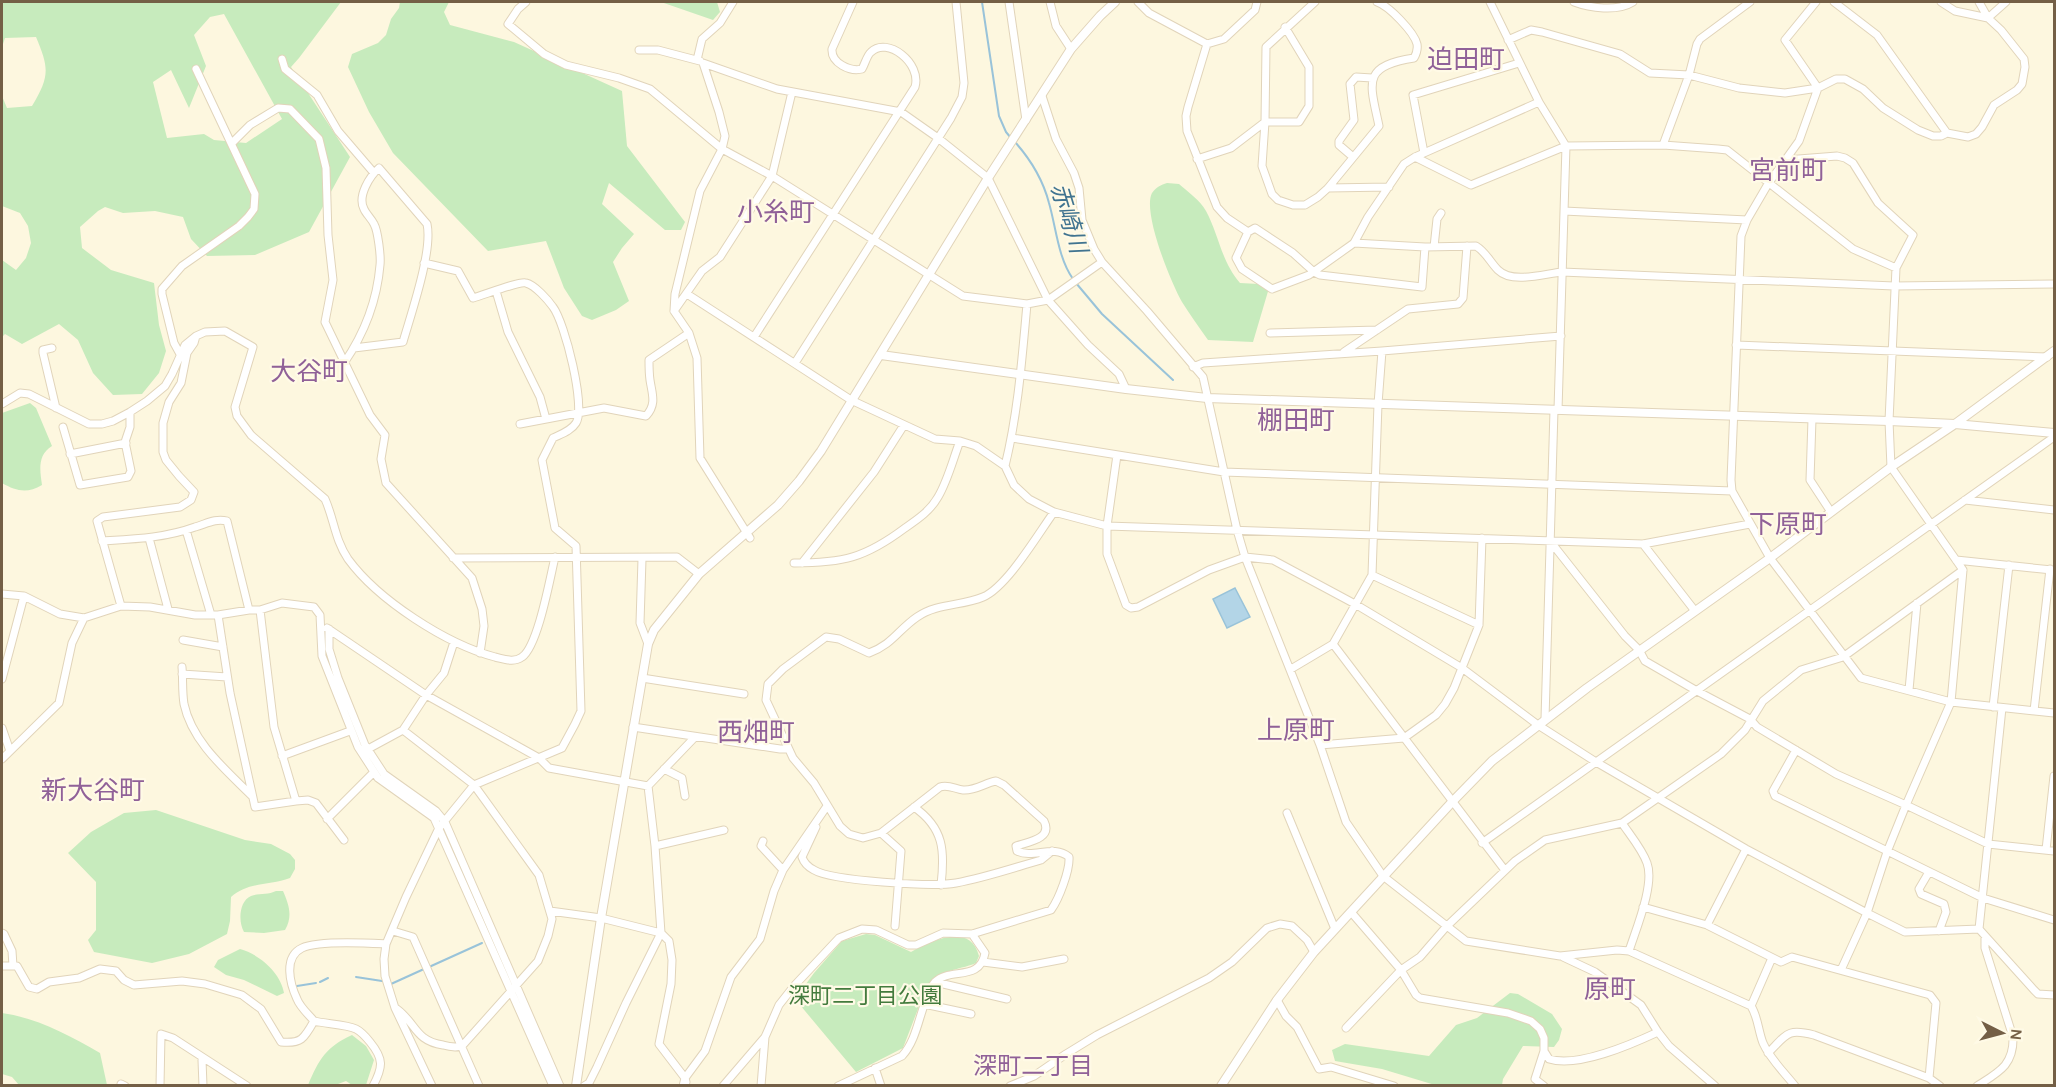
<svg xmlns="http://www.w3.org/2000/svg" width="2056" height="1087" font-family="Karla,'Noto Sans JP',sans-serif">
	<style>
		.green { fill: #c7ebbd; fill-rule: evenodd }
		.water { fill: #b3d5e7; stroke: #99c3d9; stroke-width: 1.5 }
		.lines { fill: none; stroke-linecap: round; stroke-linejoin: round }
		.stream { stroke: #99c3d9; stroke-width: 2 }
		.minor-casing { stroke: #e1d4ba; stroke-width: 9 }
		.tertiary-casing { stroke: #e1d4ba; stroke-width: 10 }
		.minor { stroke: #fff; stroke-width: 7 }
		.tertiary { stroke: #fff; stroke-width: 8 }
		.labels { text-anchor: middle; stroke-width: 4.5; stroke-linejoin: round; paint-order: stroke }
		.park-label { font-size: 22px; fill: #437b3d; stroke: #fffae6 }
		.water-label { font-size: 24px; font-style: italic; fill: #417490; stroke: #fffae6 }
		.neighbourhood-label { font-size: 24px; fill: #906198; stroke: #fffae6 }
		.quarter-label { font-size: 26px; fill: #906198; stroke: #fffae6 }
	</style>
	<rect width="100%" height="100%" fill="#fdf7df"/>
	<!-- green -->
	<path class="green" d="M2 2H341L299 58 291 67 350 157 309 232 255 255 207 256 191 239 183 217 155 211 123 213 105 207 98 211 80 227 82 248 111 270 154 283 159 325 166 351 159 373 142 394 113 395 93 373 78 340 59 324 22 344 5 334 2 337V260L16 270 26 258 31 243 28 226 20 213 2 206V96L7 108 32 106C50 76 49 68 36 37L5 38 2 47ZM224 14 282 119 246 143 214 140 204 134 167 138 153 82 171 70 189 108 206 66 194 35 210 17Z
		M400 2H449L444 12 450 25 514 42 622 91 627 146 685 222 681 230H665L609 183 602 204 634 234 622 248 613 262 629 301 616 310 592 320 582 316 564 288 546 241 488 251 393 153 369 112 348 67 352 54 378 43 386 35 391 19 399 8Z
		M661 2H717L720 12 713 20Z
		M1167 183 1179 184C1188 192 1200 200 1206 211 1219 235 1221 261 1240 283L1259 284 1269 288 1253 342 1208 340C1199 327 1190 315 1182 302 1171 283 1142 212 1152 193 1156 187 1161 185 1167 183Z
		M30 403 36 408 52 446C37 455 40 471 42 485 27 494 16 491 2 483V413Z
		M156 810 245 840 271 844 290 854 295 860V869L290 878C270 886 249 881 231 897L230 921 227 934 189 954 152 963 94 952 88 940 96 930V882L68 853 91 832 124 813Z
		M276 891H283C289 905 293 916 285 930L264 933 244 932C238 922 239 901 251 896 259 893 268 895 276 891Z
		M866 934 875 935 911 952C930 942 970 921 979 956L976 963C957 971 938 969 926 988L903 1048 856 1072 795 999 814 973 842 941Z
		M240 949C259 954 281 973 284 993L277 996 244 980 226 975 214 967 218 960Z
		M1510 993 1518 994 1552 1014 1562 1029 1559 1040 1554 1047 1523 1046 1503 1079 1502 1085H1435L1382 1069 1335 1061 1332 1050 1345 1044 1429 1056 1456 1025 1477 1018Z
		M2 1013C37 1018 69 1035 100 1053L107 1085H19L12 1077 2 1074Z
		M352 1035 366 1046 374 1060 366 1085H352L346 1081 338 1084V1085H308C319 1059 326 1047 352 1035Z"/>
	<!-- water -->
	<path class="water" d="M1235 588 1250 617 1227 628 1213 599Z"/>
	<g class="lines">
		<!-- stream -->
		<path class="stream" d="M982 2 999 116 1006 132 1011 138
			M1015 142C1031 160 1043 180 1049 203 1056 227 1058 258 1073 279
			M1076 283 1102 314 1173 380
			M429 967 482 943
			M356 977 382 981
			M320 982 328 978
			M391 984 424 969
			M297 986 316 983"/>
		<defs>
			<path id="minor" d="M526 2 518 9 508 24 544 54 566 65 619 78 650 89 722 149 772 176 963 296 1027 304 1048 300 1102 262
				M1009 2 1026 120
				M1050 2 1056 26 1071 49
				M1138 2 1149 13 1207 44 1188 107 1186 116 1187 131 1217 207 1227 218 1248 232 1236 258 1242 269 1272 289
				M1315 2 1266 47 1265 122 1262 166 1272 194 1278 200 1293 205H1305L1318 197 1328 188 1379 126C1370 83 1361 66 1414 58 1417 53 1418 50 1417 44 1414 32 1389 6 1377 2
				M1490 2 1539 102 1566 146 1558 410
				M1574 2C1590 8 1617 12 1633 2
				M1816 2 1785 40 1818 88
				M1834 2 1877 35 1947 133
				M1941 2 1955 11 1988 18
				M1988 18 2006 2
				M1508 40 1531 30 1542 32 1620 54 1650 73 1689 75 1739 88 1785 93 1818 88 1836 79H1845L1863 89 1883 108 1918 130 1933 136H1941L1947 133 1968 137 1976 134 1982 127 1994 105 2017 90 2022 84 2025 67 2024 59 2001 30 1988 18 1979 2
				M1207 44 1224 39 1255 10 1257 2
				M639 50H658L700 61
				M282 59 285 69 317 95 338 131 374 173
				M697 60 702 39 720 23 733 2
				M1818 88 1799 141 1768 184 1747 220 1741 236 1731 480 1732 491 1770 558 1861 678 1951 702 2054 713
				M1042 96 1056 139 1074 173 1079 188 1082 220 1094 249 1102 262 1147 311 1203 377 1237 530 1245 557 1320 745 1346 822 1383 876 1466 941 1560 956 1617 950 1629 951 1751 1006C1758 1017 1758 1030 1763 1043 1770 1059 1784 1072 1795 1086
				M232 143 250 125 278 108 290 109 319 139 326 168 328 235 333 280 325 322 370 415 385 435 381 459 386 483 472 578 482 609 484 626 480 653
				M1663 145 1689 75 1697 44 1700 39 1750 2
				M1424 153 1413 95 1519 63
				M1353 157 1339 145V141L1354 120 1350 84 1356 77 1372 78
				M1415 157 1471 185 1566 146 1663 145 1718 149 1727 150 1853 249 1896 268
				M1197 159 1231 148 1265 122H1299L1309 106V67L1285 27
				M1786 160 1837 156 1845 158 1853 163 1878 203 1913 235 1896 268 1889 421 1891 467 1963 570 1951 702 1906 805 1887 852 1867 913 1841 970
				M1328 188 1389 187
				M1564 211 1747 220
				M1248 232 1255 228 1293 253 1314 272 1320 275 1422 287 1425 247
				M1354 243 1425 247 1476 246C1486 252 1490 262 1498 270 1512 284 1543 274 1562 272L1894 286 2054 284
				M1434 247 1437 219 1441 213
				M424 263 458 271 473 298C484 295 519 281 526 283 535 285 548 300 553 307 565 323 586 407 576 423 571 431 561 434 553 438L542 460 555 528 576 546 581 711 575 724 562 748 474 785 439 828 406 897 386 944 384 959 385 976 395 1008 432 1086
				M1272 289 1309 275 1354 243 1368 217 1404 164 1415 157 1539 102
				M496 291 508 332 540 397 546 419
				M687 294 851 400 935 439 960 441 976 446 1005 466 1014 485 1029 499 1054 512 1107 526 1643 544 1750 524
				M674 311 702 271 720 257 772 176 792 92
				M1270 333 1377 330
				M754 337 915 87C922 63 887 36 871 52 867 55 865 64 862 69 850 72 831 63 832 49L853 2
				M1736 345 2047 357
				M52 348 43 350V353L56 408
				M1344 352 1408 309 1458 304 1463 298 1467 246
				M180 354 174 343 162 294V289L182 266 239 226 248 217 254 209 255 194 196 69
				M344 363C364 334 377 301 380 265 381 257 378 231 374 224 371 218 366 214 364 209 357 196 370 176 379 168L427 224C433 251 411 314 403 342L354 348
				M795 363 951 118 962 97 964 83 956 2
				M1193 367 1203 363 1382 351 1561 336
				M2 404 20 393 29 394 89 424H102L113 421 130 412 147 401 165 386 172 374 185 345 196 336 205 332 225 331 253 347 235 407 237 416 251 435 325 499C334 519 335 540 348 559 378 600 446 644 495 657 504 659 514 663 522 657 538 646 550 578 555 557
				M1812 419 1810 480 1831 512
				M520 424 604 408 646 416C657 404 652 394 650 380 649 373 649 367 649 360L689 333
				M63 427 80 485 128 477 131 471 125 442 130 427V412
				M1012 438 1224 472 1732 491
				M70 454 126 443
				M1117 455 1107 526V554L1126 605 1131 608 1138 607 1209 570 1245 557 1273 560 1355 604 1462 668 1538 725 1596 762 1746 849 1867 913 1905 932 1979 929
				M1005 466C1018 413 1022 359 1027 304
				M1965 500 2054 510
				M186 530 211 615
				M149 538 168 609
				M750 538 700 458 697 358 689 333 674 311 675 294 700 191 722 149 725 136 719 112 703 63 777 89 901 112 938 138 988 178 1048 300 1088 345 1119 374 1126 389
				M102 541C134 539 165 538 195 527 206 524 215 518 227 521L249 610
				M1550 541 1625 636 1639 650 1645 661 1697 691 1750 719 1757 727 1836 774 1906 805 1988 844 2054 851
				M1643 544 1695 611
				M453 558 677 557 699 574
				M642 559 640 623 648 644
				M1956 560 2052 570
				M794 563C843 563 865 558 905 528 918 519 930 511 938 497 948 480 953 459 960 441
				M802 563 874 472 904 425
				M1372 575 1479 625
				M2 594 24 596 60 614 84 618 121 606 150 607 195 615H218L249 610H260L282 603 314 607 320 615 322 656 358 747 378 778 434 818 553 1086
				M121 606 97 521 103 517 180 507 191 500 194 492 179 476 166 460 163 452V423L169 402 181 383 187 353 194 343 196 336
				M218 615 230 693 255 807 296 801 274 727 260 610
				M327 628 426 695 539 758 549 768 648 786
				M329 629V649L338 678 365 745 384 774 436 811 445 822 560 1086
				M183 640 223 647
				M1333 644 1504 869
				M182 667C183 679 182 692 184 704 192 742 226 770 252 796
				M1291 669 1333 644 1372 575 1378 404 1382 351
				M182 674 227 677
				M642 678 744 694
				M2 679 24 596
				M1909 690 1917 603
				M1993 707 2009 565
				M2002 708 1979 929 2034 990 2038 994 2054 995
				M2034 711 2050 569
				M1545 719 1554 410
				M633 727 780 749H788
				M2 728 10 751
				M1320 745 1404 738 1436 715 1445 704 1454 688 1479 625 1482 538
				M368 749 403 730 426 695 444 673 454 642
				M1796 750 1773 791 1775 796 1983 898 2054 920
				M282 756 350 731
				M2 759 59 703 72 643 84 618
				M664 769 682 778 685 796
				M648 786 695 737
				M296 801 308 800 316 803 344 840
				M914 807C944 828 945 851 941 885
				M1287 813 1335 929
				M327 819 373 773
				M1622 823C1630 835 1642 849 1647 863 1655 884 1636 929 1629 951
				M816 827 802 857C804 863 808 867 814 870 832 881 933 887 956 883 984 878 1013 868 1041 860L1052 851
				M881 833 901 851 895 926
				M763 841 761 846 783 870
				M1482 843 2054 437
				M655 846 724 830
				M2046 850 2054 776
				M1929 872 1919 889 1921 894 1944 904 1946 912 1939 931
				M1643 907 1707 925 1781 962 1792 957 1930 995 1936 1003 1929 1078
				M550 911 601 918 661 933 669 941 672 960 671 984 659 1044 685 1078 686 1082
				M1351 912 1401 970 1416 995 1420 998 1508 1013 1531 1021 1540 1029 1544 1038V1051L1535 1079 1544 1086
				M1707 925 1746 849
				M393 931 413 937 479 1086
				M2 933 4 934 12 951 13 966
				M1563 957 1595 972 1641 1005 1658 1032 1669 1046 1715 1086
				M983 962 1022 967 1064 959
				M2 966H17L29 987 37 989 49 982 79 978 100 969 116 971 124 980 134 985 182 981 205 984 242 995 261 1009 281 1042C301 1044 304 1039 314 1021
				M935 982 1007 999
				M1277 1000 1286 1016 1297 1027 1319 1069 1331 1067 1394 1086
				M924 1004 971 1014
				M1751 1006 1772 958
				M397 1009C416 1023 415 1041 443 1045 450 1047 455 1048 462 1046L538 961 548 936 552 919 539 875 474 785 403 730
				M1346 1028 1401 970 1420 957 1446 927 1515 861 1545 840 1622 823 1721 754 1745 730 1763 701 1801 670 1843 657 1963 570
				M1544 1051 1549 1059C1578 1068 1630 1045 1658 1032
				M1768 1053C1787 1034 1787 1028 1814 1035L1929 1078 1940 1086
				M202 1060 203 1086
				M875 1068 881 1086
				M121 1084 125 1086
				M160 1086 161 1034 173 1038 247 1086
				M373 1086C383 1067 384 1059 370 1042 366 1037 362 1032 356 1029 346 1024 325 1024 314 1021 308 1014 300 1007 297 999 290 984 283 957 302 948 318 940 367 943 386 944
				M584 1086 589 1083 597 1067 626 1003 661 933 655 846 648 786
				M683 1086 685 1078 705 1051 731 977 760 939 774 891 783 870 827 806
				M723 1086 765 1037
				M761 1086 765 1037 779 1005 794 986 839 938 862 929 876 930 908 945H916L943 933 972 934 1051 910C1059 899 1070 870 1069 857 1053 844 1034 859 1017 851L1016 846C1028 842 1053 839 1044 821L1004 785 996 781C985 783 975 791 963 790 955 789 948 784 940 787L881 833 863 838 849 834 840 826 814 783 793 758 766 700 768 684 783 669 826 637 839 639 869 653C893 644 898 630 917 617 937 603 962 606 983 597 1007 587 1038 534 1054 512
				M838 1086 902 1056C917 1040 919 1014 928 995 930 991 932 985 935 982 950 967 980 982 985 953L972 934
				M1010 1086 1034 1076 1066 1054 1097 1035 1209 978 1232 962 1267 928 1280 924 1292 926 1307 940 1314 952
				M1977 1086C1999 1072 2014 1065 2013 1037L1985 948V938"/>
			<path id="tertiary" d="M881 355 1126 389 1207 398 1889 421 1955 424 2054 433
				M576 1086 601 918 648 644 654 630 699 574 778 505 799 481 821 451 988 178 1071 49 1100 16 1115 2
				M1221 1086 1277 1000 1314 952 1453 801 1492 761 1587 688 1770 558 1891 467 1955 424 2054 351"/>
		</defs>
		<!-- minor casing -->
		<use href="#minor" class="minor-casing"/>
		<!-- tertiary casing -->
		<use href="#tertiary" class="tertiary-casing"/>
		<!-- minor -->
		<use href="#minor" class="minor"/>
		<!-- tertiary -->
		<use href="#tertiary" class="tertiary"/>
	</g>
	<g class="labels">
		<!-- park labels -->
		<g class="park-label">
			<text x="865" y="1003">深町二丁目公園</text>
		</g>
		<!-- water labels -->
		<g class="water-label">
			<text transform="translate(1069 218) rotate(73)" y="8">赤崎川</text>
		</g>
		<!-- neighbourhood labels -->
		<g class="neighbourhood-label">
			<text x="1033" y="1074">深町二丁目</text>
		</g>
		<!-- quarter labels -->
		<g class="quarter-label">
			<text x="1466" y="68">迫田町</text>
			<text x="1788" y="179">宮前町</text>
			<text x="776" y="221">小糸町</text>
			<text x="309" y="380">大谷町</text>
			<text x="1296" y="429">棚田町</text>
			<text x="1788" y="533">下原町</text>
			<text x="1296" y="739">上原町</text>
			<text x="756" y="741">西畑町</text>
			<text x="93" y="799">新大谷町</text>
			<text x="1610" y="998">原町</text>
		</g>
	</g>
	<!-- border -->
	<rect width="2056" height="1087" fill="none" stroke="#745f46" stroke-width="6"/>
	<!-- north arrow -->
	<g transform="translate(2002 1033) rotate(96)" stroke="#fffae6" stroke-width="4.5" paint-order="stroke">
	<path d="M0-4.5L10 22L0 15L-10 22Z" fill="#745f46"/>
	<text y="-9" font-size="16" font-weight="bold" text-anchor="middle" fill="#745f46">N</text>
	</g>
</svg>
